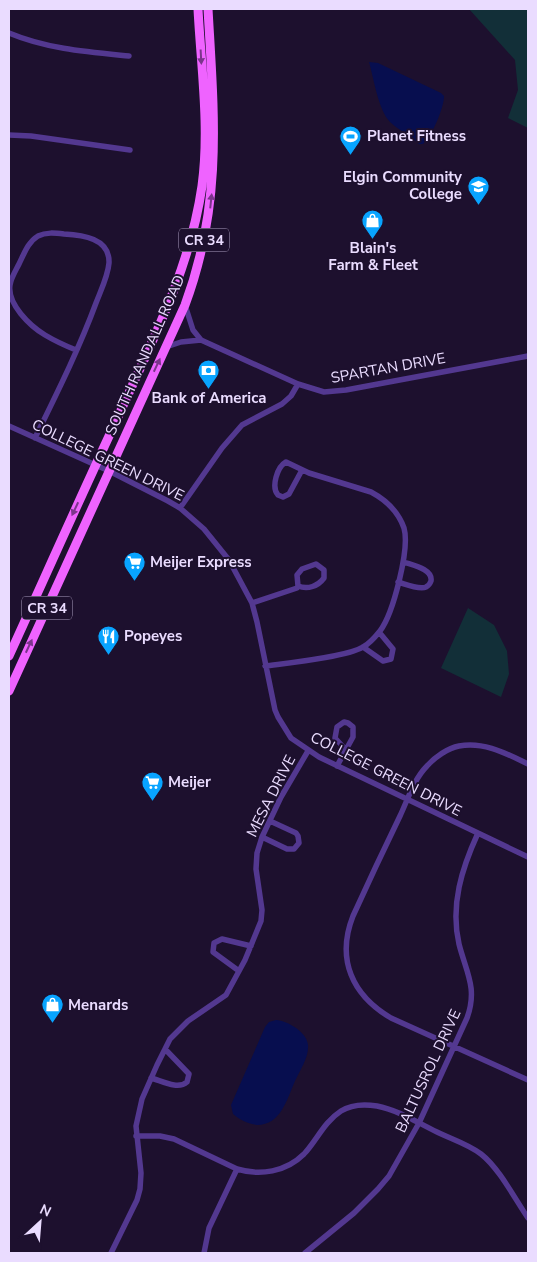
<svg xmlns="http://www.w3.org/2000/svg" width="537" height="1262" font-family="'Nunito Sans',sans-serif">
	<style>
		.green { fill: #122f38 }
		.water { fill: #070e4f }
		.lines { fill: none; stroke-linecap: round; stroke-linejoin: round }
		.street { stroke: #533890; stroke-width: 5.5 }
		.primary { stroke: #ef63ff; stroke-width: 9 }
		.oneway { fill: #7b358c }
		.labels { text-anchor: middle; stroke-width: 4; stroke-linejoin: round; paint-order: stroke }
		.shield { fill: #1d102e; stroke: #ac9fc0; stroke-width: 1 }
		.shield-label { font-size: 14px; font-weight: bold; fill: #eadcff }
		.poi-label { font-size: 15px; font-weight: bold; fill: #eadcff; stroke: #1d102e; text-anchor: start }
		.street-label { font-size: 15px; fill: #eadcff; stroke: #1d102e }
	</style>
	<rect width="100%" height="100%" fill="#1d102e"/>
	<!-- green -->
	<path class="green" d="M469 9H528V128L508 118 518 90 515 60Z
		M468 608 494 625 507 651 509 674 501 697 441 668Z"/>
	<!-- water -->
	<path class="water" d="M369 62 378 63 441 93 444 96C444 108 432 136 423 144H419C410 135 398 130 390 122 378 109 374 79 369 62Z
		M276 1020C288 1021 307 1032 308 1045 309 1057 300 1070 295 1081 287 1099 281 1125 257 1125 249 1124 240 1120 233 1114L231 1105 265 1027 269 1022Z"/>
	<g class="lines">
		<!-- street -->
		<path class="street" d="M9 33C47 49 88 52 129 56
			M9 135 31 136 130 150
			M185 305 193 330 201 340 298 384 324 392 346 390 528 356
			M166 347 181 342 201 340
			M9 426 109 471 168 501 180 508 204 529 229 560 252 603 257 622 275 710 278 717 291 738 319 757 528 857
			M35 438C57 393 79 349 96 303 101 290 108 276 109 263 110 238 82 235 64 234 55 233 46 232 38 236 28 242 24 254 19 264 16 270 11 278 10 285 7 304 30 326 45 335 55 341 66 346 76 350
			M180 508 222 448 242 425 282 404 291 396 298 384
			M398 582C405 584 419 590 426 587 428 586 430 584 431 581 433 569 412 565 404 562
			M252 603 297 588 298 586C308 590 318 586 324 578V570L316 564 302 569 297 575 298 586
			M363 647 383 661 391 659 393 649 379 632
			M265 666C287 663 347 657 363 647 369 644 376 636 380 631 393 614 410 549 404 528 398 511 386 500 371 492L309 473 286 462C277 467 271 487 278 495L283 497 289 494 302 470
			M528 764C507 754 484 741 459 746 448 748 435 757 427 766 414 779 408 799 400 816 384 849 368 883 353 916 336 959 352 995 391 1018L528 1080
			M337 766 353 737V727L348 723 344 722 337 727 335 738 346 750
			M262 837 287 849H294L299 843 298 836 296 833 270 821
			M239 971 213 952 214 943 222 939 251 946
			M151 1078C162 1081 178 1090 187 1082L189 1074 165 1049
			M136 1136H160L174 1139 237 1169C260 1176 286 1172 304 1154 317 1140 324 1122 341 1111 352 1104 365 1104 377 1106 398 1110 418 1123 437 1132 451 1139 468 1144 481 1154 499 1168 515 1199 528 1218
			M111 1253 137 1200 140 1189 141 1173 136 1126 142 1099 157 1065 170 1039 188 1021 226 995 245 960 261 921 262 910 256 869 257 853 262 837 281 797 308 751
			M204 1253 209 1228 237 1169
			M305 1253 354 1213 378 1189 389 1176 419 1123 467 1018C478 988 466 972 459 944 450 905 462 868 478 833"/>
		<!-- primary -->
		<path class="primary" d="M9 656C45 577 80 498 117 419 151 343 190 270 202 186 210 128 201 67 198 9
			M9 691 185 305C223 203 214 115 208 9"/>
	</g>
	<!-- one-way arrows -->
	<defs><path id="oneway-solid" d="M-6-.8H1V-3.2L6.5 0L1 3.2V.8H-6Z" transform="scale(1.25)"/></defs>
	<g class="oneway">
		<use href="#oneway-solid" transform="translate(201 57) rotate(87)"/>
		<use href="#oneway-solid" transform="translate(211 201) rotate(-84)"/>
		<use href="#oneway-solid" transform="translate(157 365) rotate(-65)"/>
		<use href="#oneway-solid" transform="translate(75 509) rotate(115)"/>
		<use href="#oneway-solid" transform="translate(29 646) rotate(-65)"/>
	</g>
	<!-- icons -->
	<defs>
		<symbol id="stadium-pin" viewBox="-11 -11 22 30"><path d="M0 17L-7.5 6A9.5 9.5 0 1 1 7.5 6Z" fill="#08a4ff" stroke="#1d102e"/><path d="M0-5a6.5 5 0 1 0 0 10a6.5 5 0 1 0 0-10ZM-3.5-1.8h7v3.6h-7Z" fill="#fff"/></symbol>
		<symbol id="university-pin" viewBox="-11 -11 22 30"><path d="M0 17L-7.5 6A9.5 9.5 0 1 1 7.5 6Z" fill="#08a4ff" stroke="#1d102e"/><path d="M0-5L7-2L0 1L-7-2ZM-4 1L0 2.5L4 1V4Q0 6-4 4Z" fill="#fff"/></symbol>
		<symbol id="shop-pin" viewBox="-11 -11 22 30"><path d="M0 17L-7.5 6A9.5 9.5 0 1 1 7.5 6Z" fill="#08a4ff" stroke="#1d102e"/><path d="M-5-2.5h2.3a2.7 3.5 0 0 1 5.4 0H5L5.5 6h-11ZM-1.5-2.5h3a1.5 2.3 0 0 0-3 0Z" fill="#fff"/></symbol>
		<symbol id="bank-pin" viewBox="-11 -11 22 30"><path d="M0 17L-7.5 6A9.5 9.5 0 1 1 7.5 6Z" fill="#08a4ff" stroke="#1d102e"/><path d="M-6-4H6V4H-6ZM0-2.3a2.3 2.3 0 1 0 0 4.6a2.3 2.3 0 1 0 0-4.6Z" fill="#fff"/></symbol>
		<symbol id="supermarket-pin" viewBox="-11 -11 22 30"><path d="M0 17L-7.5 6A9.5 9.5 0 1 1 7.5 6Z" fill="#08a4ff" stroke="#1d102e"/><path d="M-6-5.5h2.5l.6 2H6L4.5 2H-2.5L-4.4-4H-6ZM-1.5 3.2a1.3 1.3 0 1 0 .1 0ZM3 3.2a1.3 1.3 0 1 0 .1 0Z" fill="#fff"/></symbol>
		<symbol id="restaurant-pin" viewBox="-11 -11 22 30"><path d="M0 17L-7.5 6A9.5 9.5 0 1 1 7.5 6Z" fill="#08a4ff" stroke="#1d102e"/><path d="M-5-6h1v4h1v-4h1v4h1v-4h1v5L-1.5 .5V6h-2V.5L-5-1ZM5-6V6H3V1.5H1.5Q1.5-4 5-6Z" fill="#fff"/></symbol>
	</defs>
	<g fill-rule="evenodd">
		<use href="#stadium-pin" x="338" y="124" width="25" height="34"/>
		<use href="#university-pin" x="466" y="174" width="25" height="34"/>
		<use href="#shop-pin" x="360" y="208" width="25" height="34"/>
		<use href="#bank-pin" x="196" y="358" width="25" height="34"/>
		<use href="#supermarket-pin" x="122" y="550" width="25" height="34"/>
		<use href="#restaurant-pin" x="96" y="624" width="25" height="34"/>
		<use href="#supermarket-pin" x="140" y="770" width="25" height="34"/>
		<use href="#shop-pin" x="40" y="992" width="25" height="34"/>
	</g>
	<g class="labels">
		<!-- shield labels -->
		<g class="shield">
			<rect x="179" y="228.5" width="50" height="23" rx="4"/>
			<rect x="22" y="596.5" width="50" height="23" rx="4"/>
		</g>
		<g class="shield-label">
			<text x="204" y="245">CR 34</text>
			<text x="47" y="613">CR 34</text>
		</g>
		<!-- poi labels -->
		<g class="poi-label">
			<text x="367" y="141">Planet Fitness</text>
			<text x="462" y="182" text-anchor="end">Elgin Community<tspan x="462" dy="17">College</tspan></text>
			<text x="373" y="253" text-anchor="middle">Blain's<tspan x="373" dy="17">Farm &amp; Fleet</tspan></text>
			<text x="209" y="403" text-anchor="middle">Bank of America</text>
			<text x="150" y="567">Meijer Express</text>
			<text x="124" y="641">Popeyes</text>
			<text x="168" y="787">Meijer</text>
			<text x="68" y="1010">Menards</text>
		</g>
		<!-- street labels -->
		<g class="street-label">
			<text transform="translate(145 355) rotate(-66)" y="5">SOUTH RANDALL ROAD</text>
			<text transform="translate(388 368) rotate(-10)" y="5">SPARTAN DRIVE</text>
			<text transform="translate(108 460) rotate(26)" y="5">COLLEGE GREEN DRIVE</text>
			<text transform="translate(386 774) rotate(27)" y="5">COLLEGE GREEN DRIVE</text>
			<text transform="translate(271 796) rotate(-63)" y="5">MESA DRIVE</text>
			<text transform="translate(428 1071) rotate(-65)" y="5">BALTUSROL DRIVE</text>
		</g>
	</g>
	<!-- border -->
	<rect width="537" height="1262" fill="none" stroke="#eadcff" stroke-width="20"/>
	<!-- north arrow -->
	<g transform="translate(40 1222) rotate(26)" stroke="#1d102e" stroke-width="4" paint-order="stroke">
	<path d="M0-4L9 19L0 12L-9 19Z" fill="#eadcff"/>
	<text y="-8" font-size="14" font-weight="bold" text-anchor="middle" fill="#eadcff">N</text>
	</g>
</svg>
